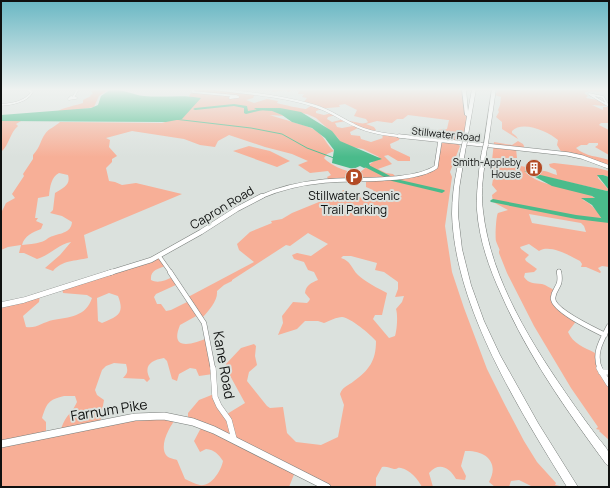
<svg xmlns="http://www.w3.org/2000/svg" width="610" height="488" font-family="Manrope,sans-serif">
	<style>
		.green { fill: #f7af97; fill-rule: evenodd }
		.water { fill: #4abb8b }
		.lines { fill: none; stroke-linecap: round; stroke-linejoin: round }
		.stream { stroke: #4abb8b; stroke-width: 1 }
		.river { fill: #4abb8b; fill-rule: evenodd }
		.street-far3-casing { stroke: #787d7a; stroke-width: 2.5 }
		.street-far2-casing { stroke: #787d7a; stroke-width: 4.5 }
		.street-far1-casing { stroke: #787d7a; stroke-width: 5.5 }
		.street-casing { stroke: #787d7a; stroke-width: 6 }
		.secondary-far4-casing { stroke: #787d7a; stroke-width: 3 }
		.secondary-far3-casing { stroke: #787d7a; stroke-width: 4.5 }
		.secondary-far2-casing { stroke: #787d7a; stroke-width: 5.5 }
		.secondary-far1-casing { stroke: #787d7a; stroke-width: 6 }
		.secondary-casing { stroke: #787d7a; stroke-width: 8 }
		.highway-casing { stroke: #787d7a; stroke-width: 1 }
		.street-far3 { stroke: #fff; stroke-width: 2 }
		.street-far2 { stroke: #fff; stroke-width: 3.5 }
		.street-far1 { stroke: #fff; stroke-width: 4.5 }
		.street { stroke: #fff; stroke-width: 5.5 }
		.secondary-far4 { stroke: #fff; stroke-width: 2.5 }
		.secondary-far3 { stroke: #fff; stroke-width: 3.5 }
		.secondary-far2 { stroke: #fff; stroke-width: 4.5 }
		.secondary-far1 { stroke: #fff; stroke-width: 5.5 }
		.secondary { stroke: #fff; stroke-width: 7 }
		.highway { fill: #fff; fill-rule: evenodd }
		.highway-bridge-casing { stroke: #787d7a; stroke-width: 5.5; stroke-linecap: butt }
		.highway-bridge { stroke: #fff; stroke-width: 4.5 }
		.wall { fill: #9da29f }
		.building { fill: #b6bcb9; stroke: #7f8482 }
		.labels { text-anchor: middle; stroke-width: 4; stroke-linejoin: round; paint-order: stroke }
		.far-street-label { font-size: 10px; fill: #0f1110; stroke: #dbe1dd }
		.far-poi-label { font-size: 10px; fill: #0f1110; stroke: #dbe1dd; text-anchor: end }
		.poi-label { font-size: 12px; fill: #0f1110; stroke: #dbe1dd }
		.street-label { font-size: 12px; fill: #0f1110; stroke: #dbe1dd }
		.near-street-label { font-size: 14px; fill: #0f1110; stroke: #dbe1dd }
	</style>
	<rect width="100%" height="100%" fill="#dbe1dd"/>
	<!-- green -->
	<path class="green" d="M93 89H110L99 96 94 107 72 111H58C62 108 77 105 83 103V100L91 96 90 95 93 94 91 91Z
		M197 89H216L255 94 253 98 246 100 254 103 267 99 278 101 277 103C279 104 303 109 306 109L312 105 303 103 307 98 302 97 304 94H298L299 91 293 90 288 92 286 90 272 92 273 90 270 89H464L468 124 464 143H457L460 146 450 172 452 177 445 226 452 272 464 308 487 369 504 403 524 441 537 462 556 483 555 485 560 486 559 487H533L519 480 511 481 509 487H495L489 482C500 462 485 450 465 451L461 466 466 476 465 480 456 479C450 468 439 461 429 473L433 487H422C418 479 410 470 401 468 396 467 399 469 394 469 389 468 387 466 382 467L376 478V487H329L295 472 289 487H1V305L40 295 39 302 23 316 26 327C36 329 43 322 53 320 69 317 86 317 92 298L87 295 63 293 62 287 158 256 165 266C158 269 150 270 151 280 158 284 166 280 173 277L178 284 156 294 154 297 157 304H161L166 311 171 310 189 301 188 297 254 262 239 250 237 244 250 232 272 223 271 221 282 219 292 213 341 193 343 190 366 200H369L376 194 373 190 366 187V181H329L327 177 331 175 328 171 310 173 298 165 308 161 292 154 265 147 229 135 218 141 215 147 200 145 184 139 132 131 106 138 110 140 109 147 117 156 112 159V162L106 168 109 181 115 182 122 185 136 183 182 194 84 235 88 258C76 261 62 260 53 271L45 268 60 255 71 242C57 245 50 255 37 259L24 253H19L21 245 8 247 1 250V213L6 203 15 198 12 194 24 176 23 174 33 159V155C41 146 40 141 45 134 48 129 56 126 60 122L162 123 183 117 190 94ZM345 104 357 110 354 116 366 119 368 122C361 126 355 120 347 121L353 126 342 128 337 127 335 123 346 121 344 119 332 122 327 119 328 117 336 115 332 113 324 115 316 113V111C326 107 330 108 340 107L339 105ZM265 108 307 114 316 118 338 138 341 145 363 149 379 157 359 173C349 173 331 166 324 158L327 154 334 151C327 146 324 135 315 130 304 124 283 120 270 115L285 116ZM408 115 448 120H449L447 129 438 130 443 139 434 169 422 175 396 177 393 174 386 173 378 169 392 164 384 156 388 155 398 161H410V157L391 148 390 144 399 140 400 136 385 134 382 137 383 138 371 142 361 139 360 136 351 135 350 132 358 128 374 131 376 130 374 127 366 124 377 121 392 123 397 119H403ZM59 173 68 175C71 185 63 188 55 193L53 210 50 213 62 216 72 222C71 233 61 233 53 236 48 237 46 241 41 242 35 244 28 244 22 245 24 236 33 232 41 229L43 224 36 221 38 218H35L38 198 49 196C50 187 51 177 59 173ZM308 233 328 244 311 256 297 253 292 255 294 259 304 262 308 270 314 272 318 280C311 283 306 285 305 293L310 299 309 301 307 303 293 302 282 316 283 323 278 335 297 329 305 321H318L324 323C329 321 337 317 342 317 351 318 370 334 376 341 376 361 369 370 354 381 348 386 343 386 340 394L344 405 338 437 321 445 296 442 287 433 283 407 270 408 267 406 247 381 249 372 257 365 255 356 256 346 254 344 241 348 226 364 228 372 245 403 227 414 214 394 199 400 188 413V420L202 426 194 441 200 452 206 449C215 450 218 454 223 461 221 471 211 487 200 485 195 484 190 481 185 479L177 460C174 459 168 458 166 455 159 445 170 425 177 418L155 413 100 423 104 400 97 395 95 390 102 370 106 366 114 363 126 364C128 371 128 373 123 378L144 379 147 382 150 379C143 366 151 360 164 358L167 361 172 379 177 381 179 374 190 368 196 369 199 376 213 374 208 338C193 344 169 352 180 325L198 315 203 317C209 310 218 301 217 291L224 285 232 281V280L286 245 290 246ZM343 256H351L377 263 375 270 384 272 398 282V289L395 297 404 296 402 302 396 309C398 315 397 330 395 336L389 338 373 319 375 315H382L387 293C379 289 364 281 358 275 351 268 351 261 341 258ZM109 293 118 296C125 314 118 316 102 323L98 321 97 298ZM64 396H75L77 402C71 415 65 415 61 430L46 433V422L42 418C47 403 48 400 64 396Z
		M499 89H609C601 94 591 89 584 93L588 96 586 98 598 100 606 106 592 105 603 110V107H609V123H601L599 125 609 130V155L595 147 598 145V143H589L587 145H581L576 148C586 157 598 156 609 160V167L597 162 562 153 557 145 558 140C548 131 522 120 512 131V133L516 136 518 139 502 129V122L496 117 499 112 498 110 500 105 501 97 495 95Z
		M1 120 21 121 16 124 18 126C9 134 10 144 1 152Z
		M518 141 523 144 526 150 516 149 517 158H509L505 161 506 163 526 167C530 172 535 171 541 171 545 170 552 174 557 175L556 170 550 167 549 164 554 163 597 168 609 171V177L603 175H598V178L609 190 607 191 525 172C544 190 575 184 595 198L591 199 584 198 583 200C593 204 598 214 607 221H609V267L602 266 598 268 601 272 600 273 586 267H581L582 264 580 261C570 256 550 244 539 251L529 244 520 247 521 249 529 255 525 259 526 261 537 269 534 272 525 273 524 277C529 284 534 283 542 284 546 285 550 288 554 290V303L577 320 568 332C573 344 584 347 595 353L596 363 609 386V440L599 431 600 430 596 429 598 427 571 388 534 326 507 273 499 253V250L500 251C499 248 497 244 496 241 495 238 496 215 498 213L508 210 493 202 492 195 497 191 492 185 494 173 491 170 494 142 512 145ZM529 214 581 223 584 226 586 232 532 223Z
		M249 146 270 151 290 161 277 167 233 151Z"/>
	<!-- water -->
	<path class="water" d="M111 89C123 89 133 95 144 96 164 98 182 94 201 98L182 119 166 122 1 121V115L91 108 98 105 101 96Z
		M254 108H280L301 112 332 131 340 141 382 159 369 163 370 166 364 168 360 166 353 169 332 163 334 150 325 138 312 128 292 122 282 115 272 111 257 110Z
		M524 171 607 191 609 190 597 175H603L609 177V221L602 219 592 205 581 198H595L592 196 552 186Z"/>
	<g class="lines">
		<!-- stream -->
		<path class="stream" d="M174 119 251 128 282 134 307 148 334 158"/>
		<!-- river -->
		<path class="river" d="M234 104 247 106 248 111 265 108 267 109 246 114 244 113V108L234 106 195 110 193 109 195 108Z
			M359 160 396 179 444 190 445 191 442 193 392 181 357 163V161Z
			M493 199 576 215 609 219V223L576 219 491 202 490 201 491 200Z"/>
		<defs>
			<path id="street-far3" d="M17 89H27
				M193 89V92L236 96 238 97 230 98 232 96
				M74 96 78 89
				M71 97 76 98 69 99Z
				M607 104 603 97 589 94 609 106
				M1 105C12 104 26 102 32 92L26 89"/>
			<path id="street-far2" d="M159 256 171 273
				M559 271V273"/>
			<path id="street-far1" d="M170 272 204 323 213 369
				M559 272C562 288 554 287 553 298 552 310 595 330 605 335
				M600 369C593 353 602 340 609 326"/>
			<path id="street" d="M213 368 215 397 219 406 229 420 234 439
				M599 368 609 384
				M601 372H609"/>
			<path id="secondary-far4" d="M215 89C248 93 283 96 315 106 329 110 341 119 354 125 369 133 390 135 408 137"/>
			<path id="secondary-far3" d="M399 136 568 154 582 157 609 167
				M260 197C280 188 304 183 325 181 354 178 413 183 436 167L440 141"/>
			<path id="secondary-far2" d="M109 273 151 260 201 232 237 209 262 196"/>
			<path id="secondary-far1" d="M1 305 24 300 112 272"/>
			<path id="secondary" d="M1 444 135 417 164 416 193 422 214 430 327 487"/>
			<path id="highway" d="M462 89H466L468 111 472 89H476L467 141 465 142 463 141 467 116 465 115Z
				M492 89H496L488 144 486 145 484 144Z
				M462 145 466 146 459 189 458 215 462 249 471 285 484 321 500 355 538 423 578 487H567C519 409 455 308 452 214 452 199 454 183 457 169 459 161 460 152 462 145Z
				M483 147 487 148C484 169 480 190 483 211 491 281 533 346 572 402 581 415 590 427 599 439 602 443 608 449 609 454 610 457 609 462 609 466L606 464C567 411 528 356 501 294 489 268 479 239 477 210 476 197 478 184 479 171 480 163 481 154 483 147Z"/>
		</defs>
		<!-- street-far3 casing -->
		<use href="#street-far3" class="street-far3-casing"/>
		<!-- street-far2 casing -->
		<use href="#street-far2" class="street-far2-casing"/>
		<!-- street-far1 casing -->
		<use href="#street-far1" class="street-far1-casing"/>
		<!-- street casing -->
		<use href="#street" class="street-casing"/>
		<!-- secondary-far4 casing -->
		<use href="#secondary-far4" class="secondary-far4-casing"/>
		<!-- secondary-far3 casing -->
		<use href="#secondary-far3" class="secondary-far3-casing"/>
		<!-- secondary-far2 casing -->
		<use href="#secondary-far2" class="secondary-far2-casing"/>
		<!-- secondary-far1 casing -->
		<use href="#secondary-far1" class="secondary-far1-casing"/>
		<!-- secondary casing -->
		<use href="#secondary" class="secondary-casing"/>
		<!-- highway casing -->
		<use href="#highway" class="highway-casing"/>
		<!-- street-far3 -->
		<use href="#street-far3" class="street-far3"/>
		<!-- street-far2 -->
		<use href="#street-far2" class="street-far2"/>
		<!-- street-far1 -->
		<use href="#street-far1" class="street-far1"/>
		<!-- street -->
		<use href="#street" class="street"/>
		<!-- secondary-far4 -->
		<use href="#secondary-far4" class="secondary-far4"/>
		<!-- secondary-far3 -->
		<use href="#secondary-far3" class="secondary-far3"/>
		<!-- secondary-far2 -->
		<use href="#secondary-far2" class="secondary-far2"/>
		<!-- secondary-far1 -->
		<use href="#secondary-far1" class="secondary-far1"/>
		<!-- secondary -->
		<use href="#secondary" class="secondary"/>
		<!-- highway -->
		<use href="#highway" class="highway"/>
		<defs>
			<path id="highway-bridge" d="M464 146 465 141
				M485 148 486 144"/>
		</defs>
		<!-- highway-bridge casing -->
		<use href="#highway-bridge" class="highway-bridge-casing"/>
		<!-- highway-bridge -->
		<use href="#highway-bridge" class="highway-bridge"/>
	</g>
	<!-- wall -->
	<path class="wall" d="M530 166 537 168 534 170 529 168Z"/>
	<!-- building -->
	<path class="building" d="M534 164 538 165 535 168 530 166Z"/>
	<!-- sky -->
	<linearGradient id="sky" x2="0" y2="1"><stop stop-color="#69b7c3"/><stop offset="0.57" stop-color="#eff2f0"/><stop offset="1" stop-color="#eff2f0" stop-opacity="0"/></linearGradient>
	<rect width="610" height="157" fill="url(#sky)"/>
	<!-- icons -->
	<defs>
		<symbol id="building-disc" viewBox="-11 -11 22 22"><circle r="9.5" fill="#b34b25" stroke="#dbe1dd"/><path d="M-4-6H4V6H1V3H-1V6H-4ZM-2.5-4.3h1.7v1.8h-1.7ZM.8-4.3h1.7v1.8H.8ZM-2.5-1h1.7V.8h-1.7ZM.8-1h1.7V.8H.8Z" fill="#fff"/></symbol>
		<symbol id="parking-disc" viewBox="-11 -11 22 22"><circle r="9.5" fill="#b34b25" stroke="#dbe1dd"/><path d="M-3.5-5.5H1a3.5 3.5 0 0 1 0 7H-1V5.5H-3.5ZM-1-3.4V-.6H.8a1.4 1.4 0 0 0 0-2.8Z" fill="#fff"/></symbol>
	</defs>
	<g fill-rule="evenodd">
		<use href="#building-disc" x="524" y="158" width="20" height="20"/>
		<use href="#parking-disc" x="344" y="167" width="20" height="20"/>
	</g>
	<g class="labels">
		<!-- far-street labels -->
		<g class="far-street-label">
			<text transform="translate(446 134) rotate(6)" y="4">Stillwater Road</text>
		</g>
		<!-- far-poi labels -->
		<g class="far-poi-label">
			<text x="521" y="166">Smith-Appleby<tspan x="521" dy="12">House</tspan></text>
		</g>
		<!-- poi labels -->
		<g class="poi-label">
			<text x="354" y="200">Stillwater Scenic<tspan x="354" dy="14">Trail Parking</tspan></text>
		</g>
		<!-- street labels -->
		<g class="street-label">
			<text transform="translate(222 208) rotate(-31)" y="4">Capron Road</text>
		</g>
		<!-- near-street labels -->
		<g class="near-street-label">
			<text transform="translate(224 365) rotate(80)" y="5">Kane Road</text>
			<text transform="translate(109 410) rotate(-9)" y="5">Farnum Pike</text>
		</g>
	</g>
	<!-- border -->
	<rect width="610" height="488" fill="none" stroke="#0f1110" stroke-width="4"/>
</svg>
